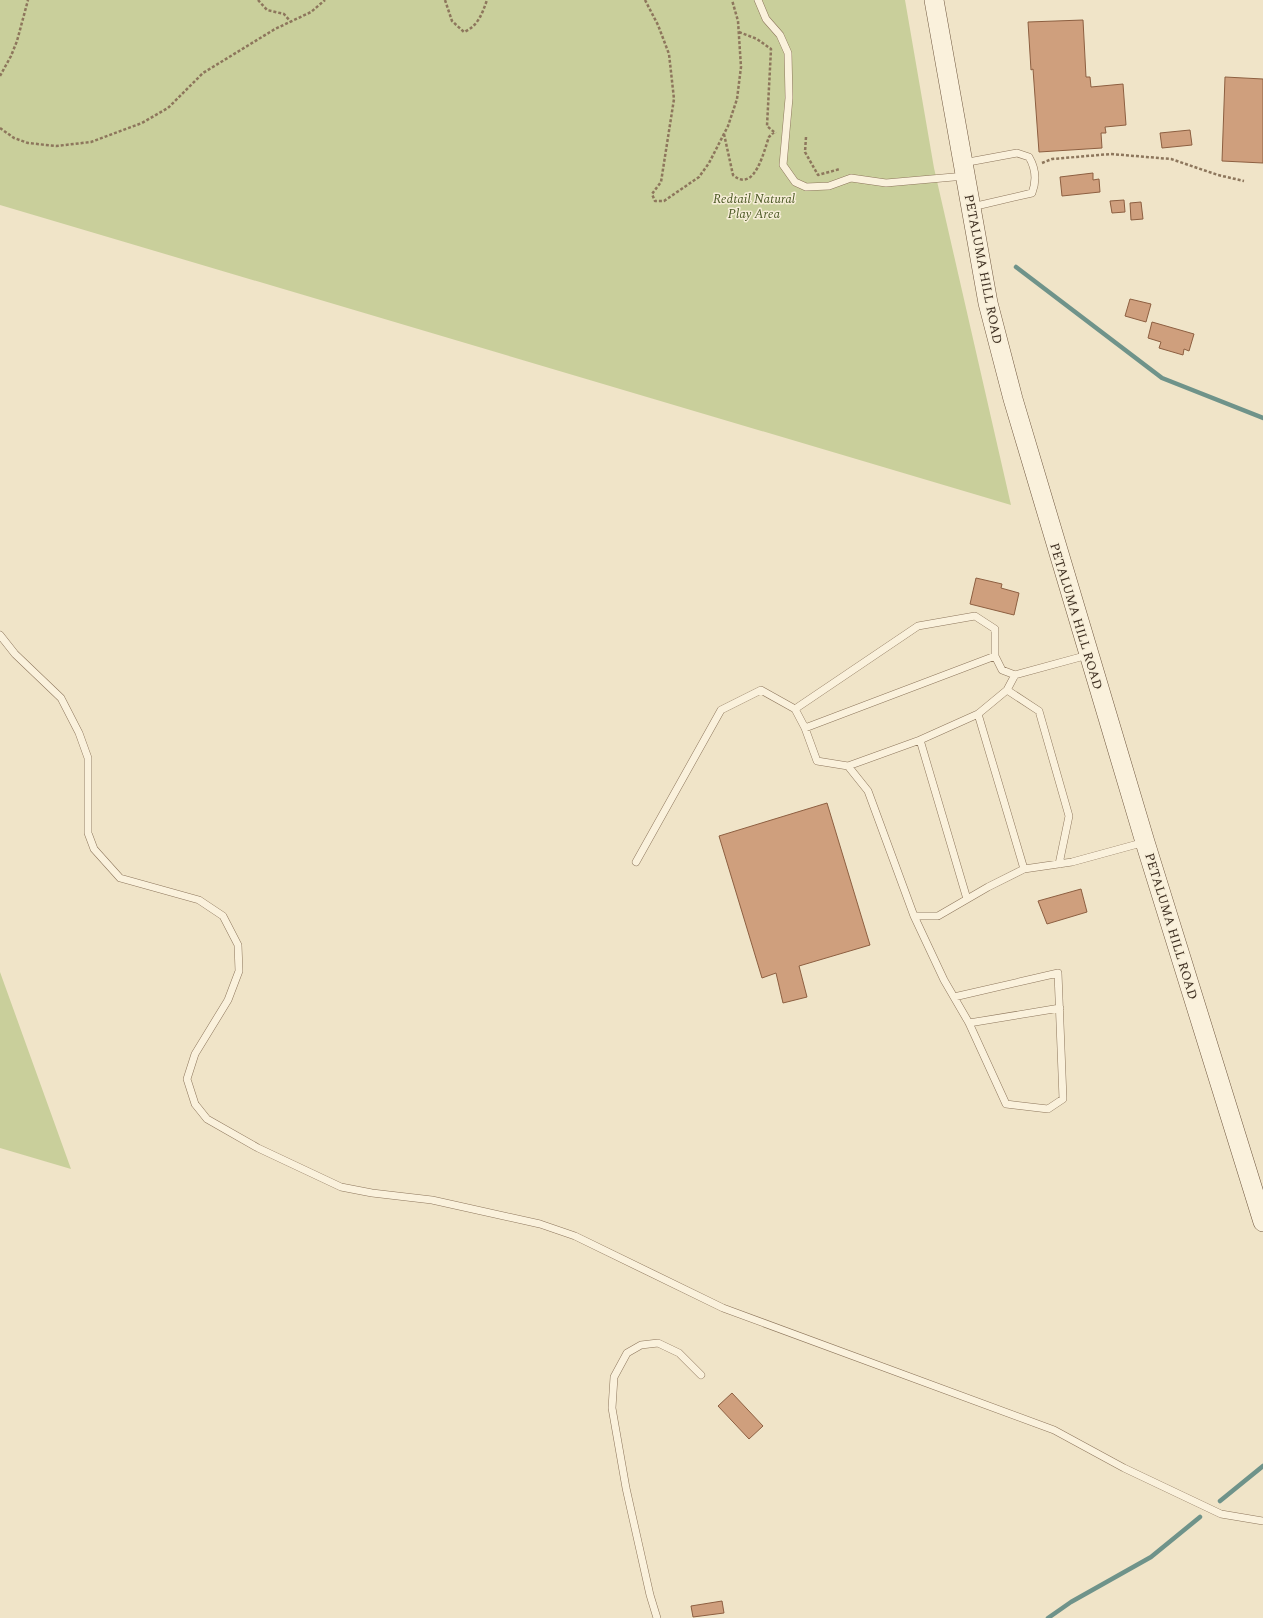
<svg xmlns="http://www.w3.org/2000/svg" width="1263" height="1618" font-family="Spectral,serif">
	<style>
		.green { fill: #c9cf9b }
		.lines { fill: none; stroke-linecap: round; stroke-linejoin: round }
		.stream { stroke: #6f938a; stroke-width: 4.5 }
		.building { fill: #cf9f7d; stroke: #8d5f41 }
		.lane-casing { stroke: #8d765c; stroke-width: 8 }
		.secondary-casing { stroke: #6f573f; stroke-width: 20 }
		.path { stroke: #8d765c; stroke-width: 2.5; stroke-dasharray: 3 2; stroke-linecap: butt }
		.lane { stroke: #faf1dc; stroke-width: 7 }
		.secondary { stroke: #faf1dc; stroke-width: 19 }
		.labels { text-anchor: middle; stroke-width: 3; stroke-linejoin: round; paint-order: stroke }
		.park-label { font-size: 13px; font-style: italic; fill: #4d5a26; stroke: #f7eed8 }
		.street-label { font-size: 13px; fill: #3d2e20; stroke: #f7eed8 }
	</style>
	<rect width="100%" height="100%" fill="#f0e4c8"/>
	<!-- green -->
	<path class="green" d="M0 0H905L934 168 1011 505 0 205Z
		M0 972 71 1169 0 1148Z"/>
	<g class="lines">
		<!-- stream -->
		<path class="stream" d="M1016 267 1162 378 1263 418
			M1220 1501 1263 1466
			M1048 1618 1071 1602 1151 1557 1200 1517"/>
	</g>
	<!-- building -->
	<path class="building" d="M1083 20 1086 77H1090L1091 87 1123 84 1126 125 1105 127 1106 133H1101L1102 148 1039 152 1033 69 1031 70 1028 22Z
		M1225 77 1263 79V163L1222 161Z
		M1190 130 1192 145 1162 148 1160 133Z
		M1093 173V180L1099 179 1100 192 1062 196 1060 177Z
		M1124 200 1125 212 1112 213 1110 201Z
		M1141 202 1143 219 1131 220 1130 203Z
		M1130 299 1151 304 1146 322 1125 316Z
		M1152 322 1194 334 1189 351 1184 349 1183 355 1159 348 1161 342 1148 338Z
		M976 578 1002 584 1001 588 1019 593 1014 615 970 604Z
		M827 803 870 945 799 966 807 997 783 1003 776 973 762 978 719 836Z
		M1081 889 1087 912 1047 924 1038 901Z
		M732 1393 763 1426 749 1439 718 1406Z
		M722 1601 724 1613 693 1617 691 1606Z"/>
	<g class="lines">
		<defs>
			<path id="lane" d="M758 0 766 19 780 35 788 53 789 98 783 165 795 182 806 187 829 186 851 178 886 183 965 176
				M963 163 1017 153 1029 157C1036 169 1037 180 1032 193L972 207
				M0 635 15 654 61 698 79 733 88 758V833L94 849 120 878 199 900 223 916 238 945 239 971 228 1000 195 1054 187 1079 195 1104 207 1119 258 1148 341 1187 372 1193 432 1200 540 1224 575 1236 723 1308 1054 1430 1124 1468 1221 1514 1263 1521
				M1088 655 1015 675 1002 670 995 656V629L975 616 918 626 795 709 805 728 817 761 848 766 868 791 914 916H938L988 887 1024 869 1072 862 1145 842
				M1007 690 1015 675
				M978 714 1007 690 1039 711 1069 816 1059 864
				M805 728 995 656
				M848 766 920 740
				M636 862 721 710 761 690 795 709
				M967 899 920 740 978 714 1024 869
				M914 916 944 980 969 1023 1006 1104 1048 1109 1063 1099 1058 973 954 997
				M969 1023 1060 1008
				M657 1618 650 1595 626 1488 612 1408 614 1377 627 1353 641 1345 658 1343 679 1353 701 1375"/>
			<path id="secondary" d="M934 0 988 303 1013 399 1145 842 1263 1222"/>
		</defs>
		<!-- lane casing -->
		<use href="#lane" class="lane-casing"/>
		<!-- secondary casing -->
		<use href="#secondary" class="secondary-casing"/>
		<!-- path -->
		<path class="path" d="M258 0 267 10 284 14 291 22
			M445 0 452 21 464 32C478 26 482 14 487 0
			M645 0 658 25 669 54 674 99 661 182 652 194 655 201H664L699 177 709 163 728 126 737 99 741 67 738 21 732 0
			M739 32 757 39 771 49 767 126 774 132 776 133
			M0 76 11 56 17 41 28 0
			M0 128 14 138 28 143 56 146 91 142 142 123 168 108 203 73 275 29 311 12 325 0
			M724 134 733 175C755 194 764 150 769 137L774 132
			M806 137 805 152 818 175 840 169
			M1042 163 1052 159 1111 154 1171 159 1218 175 1244 181"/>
		<!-- lane -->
		<use href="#lane" class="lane"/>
		<!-- secondary -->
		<use href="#secondary" class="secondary"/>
	</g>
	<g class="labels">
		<!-- park labels -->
		<g class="park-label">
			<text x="754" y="203">Redtail Natural<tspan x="754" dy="15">Play Area</tspan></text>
		</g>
		<!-- street labels -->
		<g class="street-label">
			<text transform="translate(984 269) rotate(79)" y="5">PETALUMA HILL ROAD</text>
			<text transform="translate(1077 616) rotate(73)" y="5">PETALUMA HILL ROAD</text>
			<text transform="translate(1172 926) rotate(73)" y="5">PETALUMA HILL ROAD</text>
		</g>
	</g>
</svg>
